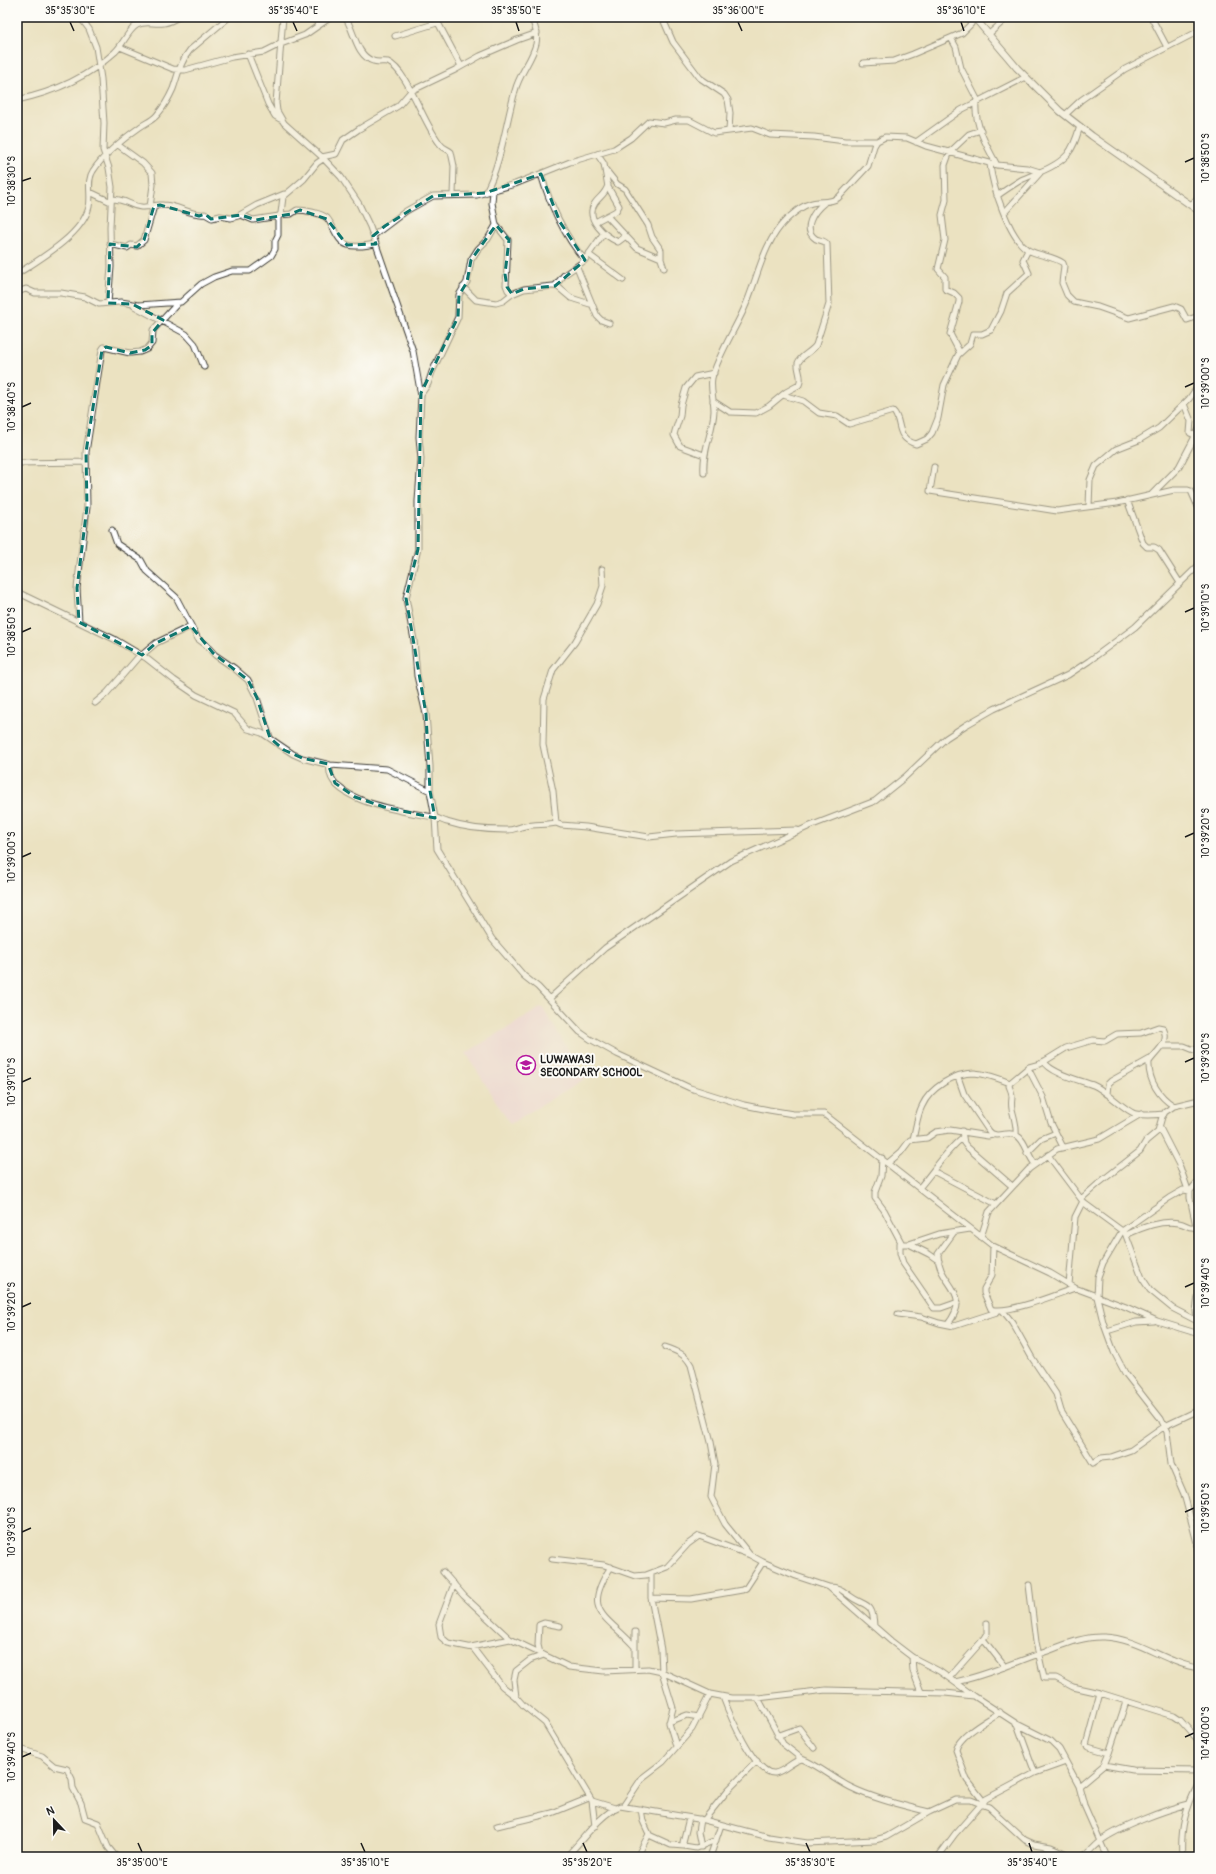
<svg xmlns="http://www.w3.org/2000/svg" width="1216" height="1874" font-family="Pangolin,sans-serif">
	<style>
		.built { fill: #f0d0e5 }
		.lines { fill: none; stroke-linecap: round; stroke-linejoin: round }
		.minor-casing { stroke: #3b3a35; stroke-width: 7 }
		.tertiary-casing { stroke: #3b3a35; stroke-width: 8 }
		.minor { stroke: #fff; stroke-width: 5 }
		.tertiary { stroke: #fff; stroke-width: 6 }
		.marked { fill: none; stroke: #0f766e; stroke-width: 3; stroke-dasharray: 8 5; stroke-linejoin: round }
		.ticks { fill: none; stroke: #1c1c1c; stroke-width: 1.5 }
		.labels { text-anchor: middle; stroke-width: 4; stroke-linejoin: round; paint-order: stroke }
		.poi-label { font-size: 11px; font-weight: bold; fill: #1c1c1c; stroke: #fdfcf7; text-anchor: start }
		.neatline { fill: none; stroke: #1c1c1c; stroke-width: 1.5 }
		.ticks-label { font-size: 10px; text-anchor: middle; fill: #1c1c1c }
	</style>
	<rect width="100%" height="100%" fill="#fdfcf7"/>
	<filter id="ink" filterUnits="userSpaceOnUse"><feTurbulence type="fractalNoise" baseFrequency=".025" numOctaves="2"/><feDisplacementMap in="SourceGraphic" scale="8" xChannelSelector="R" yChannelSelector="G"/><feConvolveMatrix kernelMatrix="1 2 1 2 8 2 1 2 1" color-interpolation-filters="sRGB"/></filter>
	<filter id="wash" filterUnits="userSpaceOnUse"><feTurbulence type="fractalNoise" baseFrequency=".012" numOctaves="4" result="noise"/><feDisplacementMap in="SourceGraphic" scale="16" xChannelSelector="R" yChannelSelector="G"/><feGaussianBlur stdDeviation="0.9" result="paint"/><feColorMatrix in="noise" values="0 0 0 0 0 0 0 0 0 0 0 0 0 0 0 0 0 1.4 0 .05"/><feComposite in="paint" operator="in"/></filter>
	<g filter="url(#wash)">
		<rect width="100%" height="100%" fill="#ebe2c1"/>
		<!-- built -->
		<path class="built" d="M542 1007 586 1078 510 1124 466 1053Z"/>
	</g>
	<g filter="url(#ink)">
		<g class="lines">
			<defs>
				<path id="minor" d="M80 17 89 29 96 47 101 79 104 123 103 150 109 168 112 187 110 227 111 267 108 303
					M283 17 276 103 277 111 284 123 322 157 341 177 359 204 370 227 413 351 421 396 419 437 421 459 418 501V549L406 598 414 640 417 676 426 714 430 766V791L435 818 437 849 492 939 524 976 538 987 580 1032 590 1039 617 1054 690 1088 744 1105 769 1110 793 1114H824L993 1246 1050 1273 1075 1288 1126 1307 1157 1321 1199 1334
					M315 17 318 25
					M345 17C354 29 356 56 373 61 378 63 383 61 388 62 408 71 424 126 441 145 444 149 448 149 451 152L454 166 453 195
					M435 17 461 66
					M662 17 673 42 700 78 724 94 728 100 730 113 729 131
					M1151 17 1167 47
					M989 34 1008 17
					M395 36 437 23
					M951 38 956 47 961 68 978 101
					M281 44 305 35 331 17
					M120 47 173 69 185 70 232 57 264 52 276 46 282 41
					M248 54 268 104 275 116 280 119
					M863 63 894 61 913 54 962 33 971 24 973 17
					M17 100C55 92 87 78 115 52 123 45 128 30 137 25 150 18 159 30 178 17
					M976 102C974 124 987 147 997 165
					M1065 115 1081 100 1125 69 1199 31
					M916 142 961 110 1026 77
					M118 145 143 163 152 173 153 185 150 207
					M950 151 945 165 946 200 942 215 945 240 938 269 945 277V289L954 293 959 298V302L950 334 960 353
					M951 151 969 134 981 130
					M322 157 336 154 343 140 359 129 398 106 411 91 455 70 480 56 517 40 537 33
					M990 164C992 185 1009 238 1028 250 1039 256 1053 256 1063 263L1064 266 1062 283 1067 295 1074 302 1098 307 1129 318 1174 306 1181 309 1187 320 1199 316
					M605 169 617 184 625 189 648 225 652 237 661 250V259L664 268
					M541 174C549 202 565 238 585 260
					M608 185C605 195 600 196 595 203 584 219 605 236 618 242L626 236
					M90 192 111 202
					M485 193C501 165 506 122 515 91 519 74 532 60 536 44 538 34 535 26 531 17
					M997 196C1005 190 1013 185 1021 180 1036 173 1055 168 1067 155 1074 147 1077 136 1080 126
					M111 199C127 199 129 206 141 207 148 208 155 204 163 205 178 205 191 216 205 214L212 218 220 216 231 218 238 216 257 205 284 194
					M1191 205 1199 197
					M1004 213 1040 173
					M241 215 253 220 279 216
					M280 215 291 214 297 210C305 210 321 213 327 218 334 226 337 242 348 245 356 248 367 245 376 244
					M607 216 637 248 661 258
					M595 222 616 211 619 206 608 187 604 164 597 154
					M496 225 508 240 506 285 508 290 512 294
					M373 236 406 211 433 196 477 195 515 184 570 162 614 149 631 138 649 121 664 123 676 120H689L714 133 752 128 770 135 814 137 845 141H877
					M110 244 127 248 131 245 137 246 144 240 154 206
					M588 254 623 280
					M577 267 597 316 601 320 609 323
					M17 274C40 259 82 235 89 207 92 195 86 181 93 171 104 154 123 139 140 127 145 123 152 121 157 115 163 108 169 98 173 89 178 75 180 62 190 50L229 17
					M555 286 564 275 584 261 603 234
					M463 287 476 300 496 303 503 301 512 294 524 289 553 286 558 287 571 298 590 304
					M17 292 26 289 35 293H61L85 297 99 304 121 302 139 305 181 302 201 284 214 277 232 271H250L271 256 275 249V241L278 235V218L281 213 283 197 304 179 317 163 323 159
					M134 306 186 334 195 344 204 367
					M421 394 428 384 432 372 458 317 459 295 467 282 471 260 478 249 488 239 496 225 492 203 493 191
					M783 395 803 401 819 413 837 416 849 424 893 411C903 420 894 438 916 444L927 439 932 433 938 418 944 385 958 355 970 344 973 334H982L991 330 1001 311 1007 293 1029 273 1023 260 1028 250
					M713 401 730 412 756 413 769 406 786 392 799 385C803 377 797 371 798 363 800 356 812 352 816 345L829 304 827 244C824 240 821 241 816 239 801 229 814 211 824 203
					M1184 404 1191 421 1190 433 1199 437
					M704 455 680 446 674 435 675 431 680 416 681 405 686 388 695 377 714 373
					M17 463 86 462
					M934 467 930 491 1057 511 1117 503 1174 490H1188L1191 491 1199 509
					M704 473C702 451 713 432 714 411 714 399 710 389 712 378 717 358 735 329 744 309 758 279 762 243 787 219 793 214 801 206 809 204 819 200 829 204 838 198L868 166 874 146 877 141 885 137 907 138 926 146 997 165 1027 168 1040 172
					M1152 494 1179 467 1199 429
					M1127 500 1143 543 1147 547H1154L1159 550 1180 583
					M1089 506 1090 480 1096 466 1116 449 1139 440 1159 428 1189 399 1199 385
					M112 530 117 544 141 560 147 571 176 597 198 639 206 645 215 655 234 668 248 680 257 698 270 738
					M602 569 603 586 597 604 575 642 553 670 544 699 543 745 553 791 556 823 561 825 586 827 649 837 676 834 797 830
					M17 592 114 639 146 658 174 680 196 695 234 713 248 729 262 733 293 754 302 758 330 765 387 769 430 791
					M79 622 77 588 87 507 86 452 102 350 104 347 130 353 140 352 147 349 152 343 153 330 178 303
					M142 655 156 643 191 626
					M95 703 107 693 140 655
					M330 765C323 802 409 812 433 817 438 818 443 821 447 822 465 828 486 830 505 830 512 831 518 827 525 826 536 824 545 825 556 823
					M549 999 605 948 731 861 810 826 875 801 905 777 946 738 966 725 994 709 1068 675 1089 661 1135 627 1199 565
					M1163 1046H1184L1194 1050 1199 1048
					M1044 1061C1049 1073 1082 1081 1093 1085 1106 1090 1126 1112 1136 1114 1145 1116 1155 1115 1164 1114
					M1028 1068 1043 1097 1051 1123 1063 1147
					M958 1077 964 1094 989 1131C996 1140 1007 1130 1016 1135 1026 1140 1027 1155 1035 1164
					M1107 1094 1108 1084 1111 1081 1150 1059
					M1160 1128 1180 1167 1188 1190
					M962 1131 964 1143 967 1147 1012 1186
					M1016 1135C1017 1125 1014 1118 1012 1109 1010 1097 1015 1099 1009 1086L1010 1083 1029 1067 1040 1064 1066 1048 1093 1040 1105 1041 1117 1034 1141 1033 1158 1027 1163 1028C1171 1043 1156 1051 1149 1062 1148 1080 1159 1097 1174 1106
					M913 1139C916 1128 917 1116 922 1106 930 1088 954 1073 974 1073 987 1074 998 1078 1010 1083
					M1027 1153 1041 1139 1056 1133
					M1048 1155 1084 1203 1125 1233 1142 1278 1150 1290 1172 1308 1199 1322
					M882 1158 881 1176 875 1192V1198L884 1210 902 1244H909L939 1234 970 1229
					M888 1163 901 1152 910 1140 927 1138 936 1132 950 1130 988 1136 993 1135
					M933 1171 996 1204
					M1199 1180 1190 1191V1198L1199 1239
					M919 1188C934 1171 945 1152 962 1138
					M1190 1191 1183 1190 1169 1198 1122 1231 1103 1263 1098 1277 1097 1297 1103 1322 1114 1352 1125 1373 1161 1419 1167 1432 1171 1464 1184 1494 1199 1550
					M1081 1199 1099 1183 1140 1151 1146 1141 1158 1131 1162 1117 1165 1112 1174 1106 1199 1100
					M1193 1208 1199 1209
					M1126 1235C1143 1227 1161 1220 1179 1223 1187 1224 1187 1229 1197 1227
					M981 1237 989 1212 1029 1169 1057 1149 1099 1139 1141 1114
					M900 1243V1253L903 1263 934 1308H941L958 1302
					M909 1244 929 1254 939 1261
					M993 1246 992 1275 984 1289V1293L991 1309C1007 1315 1057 1294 1075 1288
					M1069 1285 1075 1217 1083 1201
					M1199 1290 1196 1311 1199 1329
					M1003 1311 1012 1322 1032 1358 1056 1394 1061 1411 1093 1463 1101 1458 1111 1457 1131 1450 1165 1426 1199 1410
					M898 1314 921 1317 939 1323 954 1326 997 1312
					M948 1324C974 1290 937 1285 938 1254L954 1232
					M1107 1331 1136 1322 1154 1321
					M665 1347C677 1351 685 1354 691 1365L711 1442 715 1464 711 1497 725 1524 750 1555 763 1562 796 1576 829 1587 891 1641 912 1657 939 1671 974 1696
					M552 1559 604 1565 635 1576 646 1575 667 1567 688 1544 699 1536 750 1555
					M611 1567C581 1612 606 1615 634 1646
					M443 1572 464 1596 510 1639 569 1667 604 1671 648 1669 662 1672 710 1694 731 1698H758L826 1690 945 1693 974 1696 1017 1724 1051 1741 1059 1749 1079 1786 1084 1805 1107 1857
					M651 1574V1598L661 1650 662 1672 673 1708 669 1723 676 1746
					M454 1584 439 1624 441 1637 448 1643 473 1648 502 1686 516 1697 524 1706 545 1723 592 1801 615 1808
					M1029 1585 1036 1642 1044 1678H1056L1073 1687 1100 1693 1174 1716 1180 1720 1199 1741
					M829 1587C839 1587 843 1591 850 1596 864 1607 873 1600 874 1626
					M651 1598 691 1599 742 1590 746 1588 763 1562
					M983 1639 1005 1667
					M471 1647 510 1639
					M540 1653 538 1645 539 1625 544 1623 560 1626
					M912 1657 913 1671 921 1692
					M635 1669V1632
					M949 1678 982 1641 987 1633V1623
					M955 1682C986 1676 1015 1662 1045 1652 1064 1645 1083 1636 1104 1637 1138 1638 1165 1663 1199 1668
					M516 1697 514 1680 516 1671 530 1660 544 1655
					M723 1697C729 1713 755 1776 775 1773 785 1771 792 1761 802 1759 818 1765 834 1779 850 1787 874 1799 902 1805 929 1812
					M758 1698 783 1744 802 1759
					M669 1722 687 1715 699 1717
					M1017 1724 1035 1773
					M777 1736 799 1728 814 1748
					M17 1748 42 1756 54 1766 67 1769 72 1779 73 1788 81 1803 85 1818 98 1823 108 1847 116 1857
					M1109 1753 1126 1702
					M1104 1765 1132 1770 1199 1771
					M1079 1786 1104 1765 1109 1753 1088 1747 1086 1745 1100 1693
					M592 1801 595 1826
					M984 1802 967 1780 956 1750C958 1736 988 1720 1000 1712
					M624 1805 642 1778 663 1762 692 1729 710 1694
					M689 1818 683 1842 684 1846 696 1848 716 1840
					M700 1819 698 1832 701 1847
					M704 1820 728 1790 757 1761
					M497 1826 552 1813 589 1798
					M649 1835 671 1845 684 1846
					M566 1857C583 1840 599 1815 620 1806L704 1820 769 1837 807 1843 875 1840 886 1837 929 1812 955 1800H971L989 1807 1025 1840 1034 1844 1051 1847 1073 1857
					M637 1857 649 1834 643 1821 641 1809
					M710 1857 721 1825
					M938 1857 955 1834 986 1799 1035 1773 1066 1762
					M1083 1857C1089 1852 1094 1846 1099 1842 1119 1827 1164 1810 1189 1804
					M1182 1857C1180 1829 1186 1807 1199 1783"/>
				<path id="tertiary" d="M974 17 1017 68 1060 111 1092 136 1199 211"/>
			</defs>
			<!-- minor casing -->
			<use href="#minor" class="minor-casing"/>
			<!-- tertiary casing -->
			<use href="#tertiary" class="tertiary-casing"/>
			<!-- minor -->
			<use href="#minor" class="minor"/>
			<!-- tertiary -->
			<use href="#tertiary" class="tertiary"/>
		</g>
	</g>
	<!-- marked area -->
	<path d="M0 0H1216V1874H0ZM541 174 560 222 585 260 555 286 524 289 512 294 507 287 505 274 509 240 496 225 471 260 467 282 459 295 458 317 421 393 418 549 406 598 426 714 430 791 435 818 384 807 355 797 335 783 328 764 302 758 284 750 270 738 257 698 248 680 213 653 191 626 156 643 142 655 79 622 77 588 87 507 86 452 102 350 106 347 130 353 145 350 152 345V333L163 320 132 304 108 303 110 244 137 247 144 240 154 206 160 205 199 216 205 214 211 219 241 215 256 220 291 214 300 210 327 219 347 245 376 244 373 236 385 226 433 196 485 193Z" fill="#ebe2c1" fill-opacity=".55" fill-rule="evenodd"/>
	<path class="marked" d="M541 174 560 222 585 260 555 286 524 289 512 294 507 287 505 274 509 240 496 225 471 260 467 282 459 295 458 317 421 393 418 549 406 598 426 714 430 791 435 818 384 807 355 797 335 783 328 764 302 758 284 750 270 738 257 698 248 680 213 653 191 626 156 643 142 655 79 622 77 588 87 507 86 452 102 350 106 347 130 353 145 350 152 345V333L163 320 132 304 108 303 110 244 137 247 144 240 154 206 160 205 199 216 205 214 211 219 241 215 256 220 291 214 300 210 327 219 347 245 376 244 373 236 385 226 433 196 485 193Z"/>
	<!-- ticks -->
	<path class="ticks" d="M70 22 74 31M293 22 297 31M516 22 519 31M738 22 742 31M961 22 964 31M1185 162 1194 158M22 181 31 178M1185 387 1194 383M22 407 31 403M1185 612 1194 608M22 632 31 628M1185 837 1194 833M22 857 31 853M1185 1062 1194 1058M22 1082 31 1078M1185 1287 1194 1283M22 1307 31 1303M1185 1512 1194 1508M22 1532 31 1528M1185 1737 1194 1733M22 1757 31 1753M138 1843 142 1852M361 1843 365 1852M583 1843 587 1852M806 1843 810 1852M1029 1843 1032 1852"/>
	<!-- icons -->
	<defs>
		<symbol id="school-ring" viewBox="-11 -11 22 22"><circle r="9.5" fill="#fdfcf7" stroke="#b5179e" stroke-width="1.5"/><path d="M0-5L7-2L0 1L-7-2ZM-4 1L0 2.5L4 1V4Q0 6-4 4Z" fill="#b5179e"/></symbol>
	</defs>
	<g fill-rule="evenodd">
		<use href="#school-ring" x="515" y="1054" width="22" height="22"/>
	</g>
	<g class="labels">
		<!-- poi labels -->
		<g class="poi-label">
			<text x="540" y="1063">LUWAWASI<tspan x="540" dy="13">SECONDARY SCHOOL</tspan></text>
		</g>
	</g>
	<!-- margin -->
	<rect width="1216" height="1874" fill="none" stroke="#fdfcf7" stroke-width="44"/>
	<!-- north arrow -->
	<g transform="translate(54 1820) rotate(338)" stroke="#fdfcf7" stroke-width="3" paint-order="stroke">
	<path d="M0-3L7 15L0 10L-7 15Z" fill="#1c1c1c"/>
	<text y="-6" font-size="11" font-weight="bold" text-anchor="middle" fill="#1c1c1c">N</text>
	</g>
	<rect x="22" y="22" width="1172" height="1830" class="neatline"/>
	<g class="ticks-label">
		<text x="70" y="14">35°35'30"E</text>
		<text x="293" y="14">35°35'40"E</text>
		<text x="516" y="14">35°35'50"E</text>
		<text x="738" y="14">35°36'00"E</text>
		<text x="961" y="14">35°36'10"E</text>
		<text transform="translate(1205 158) rotate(-90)" y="4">10°38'50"S</text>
		<text transform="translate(11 181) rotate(-90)" y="4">10°38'30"S</text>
		<text transform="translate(1205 383) rotate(-90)" y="4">10°39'00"S</text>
		<text transform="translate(11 407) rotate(-90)" y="4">10°38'40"S</text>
		<text transform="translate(1205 608) rotate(-90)" y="4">10°39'10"S</text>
		<text transform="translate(11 632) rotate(-90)" y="4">10°38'50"S</text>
		<text transform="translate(1205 833) rotate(-90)" y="4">10°39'20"S</text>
		<text transform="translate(11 857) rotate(-90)" y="4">10°39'00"S</text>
		<text transform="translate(1205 1058) rotate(-90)" y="4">10°39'30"S</text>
		<text transform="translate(11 1082) rotate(-90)" y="4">10°39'10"S</text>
		<text transform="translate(1205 1283) rotate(-90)" y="4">10°39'40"S</text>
		<text transform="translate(11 1307) rotate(-90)" y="4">10°39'20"S</text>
		<text transform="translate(1205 1508) rotate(-90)" y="4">10°39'50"S</text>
		<text transform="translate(11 1532) rotate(-90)" y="4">10°39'30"S</text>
		<text transform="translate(1205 1733) rotate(-90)" y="4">10°40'00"S</text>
		<text transform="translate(11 1757) rotate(-90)" y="4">10°39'40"S</text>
		<text x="142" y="1866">35°35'00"E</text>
		<text x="365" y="1866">35°35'10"E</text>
		<text x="587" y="1866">35°35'20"E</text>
		<text x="810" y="1866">35°35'30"E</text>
		<text x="1032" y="1866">35°35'40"E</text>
	</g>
</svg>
